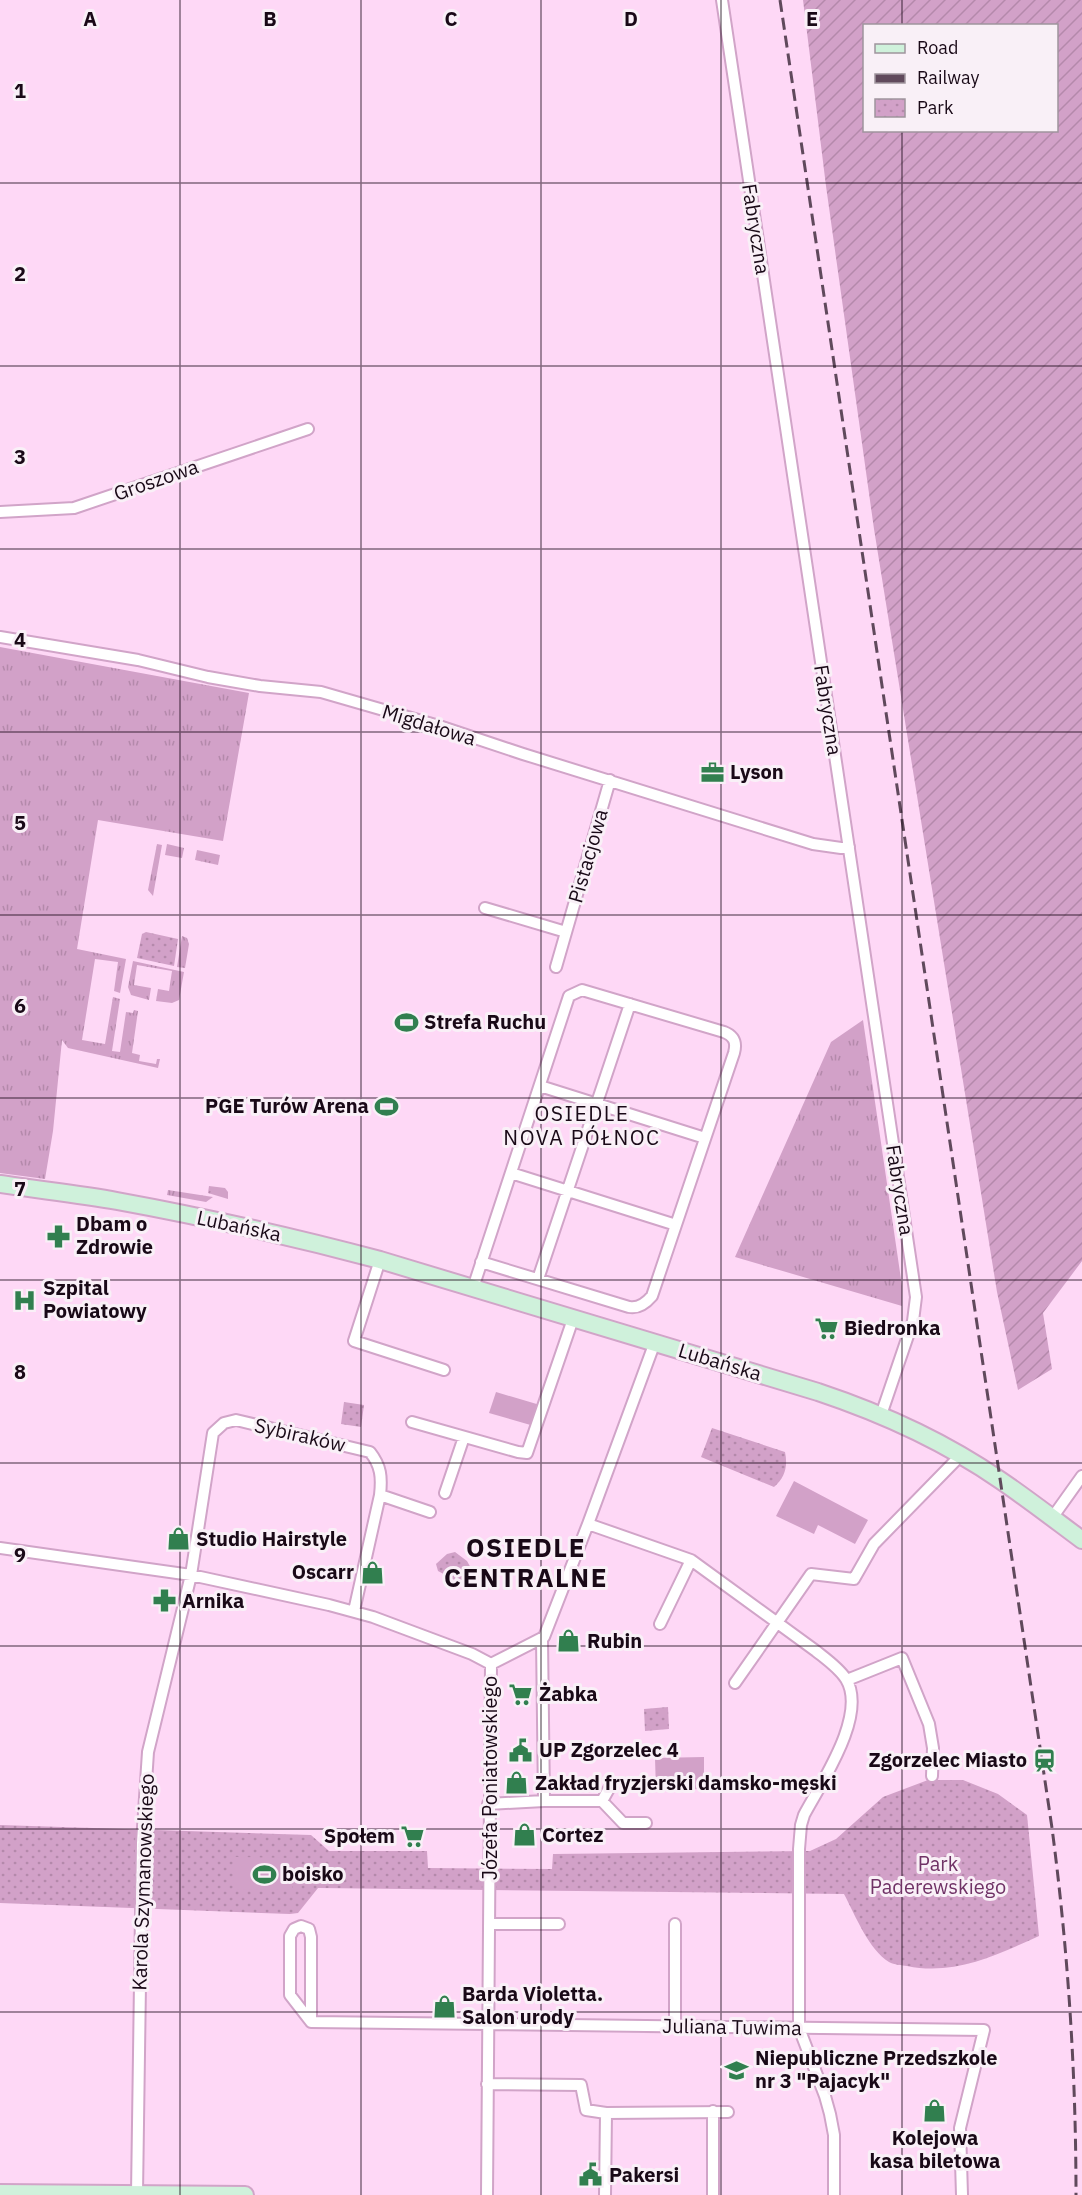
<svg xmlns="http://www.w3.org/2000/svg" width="1082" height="2195" font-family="'IBM Plex Sans',sans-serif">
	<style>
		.grass { fill: url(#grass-tufts) }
		.park { fill: url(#park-dots) }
		.garden { fill: url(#garden-furrows); fill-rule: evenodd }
		.pitch { fill: #d2a1c8 }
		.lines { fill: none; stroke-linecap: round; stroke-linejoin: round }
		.street-casing { stroke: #d1a4c8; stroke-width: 14 }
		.secondary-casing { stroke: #d1a4c8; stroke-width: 20 }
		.street { stroke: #fff; stroke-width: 10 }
		.secondary { stroke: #cff1db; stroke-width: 16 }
		.rail { stroke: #60495c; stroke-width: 3; stroke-dasharray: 12 6; stroke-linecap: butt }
		.grid { fill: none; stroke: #190917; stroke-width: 1.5; stroke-opacity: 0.55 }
		.labels { text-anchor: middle; stroke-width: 6; stroke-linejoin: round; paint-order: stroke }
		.street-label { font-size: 20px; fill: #190917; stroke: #f9f0f7 }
		.poi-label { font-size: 20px; font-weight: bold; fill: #190917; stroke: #f9f0f7; text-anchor: start }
		.park-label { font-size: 20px; fill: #703266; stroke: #f9f0f7 }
		.neighbourhood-label { font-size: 21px; letter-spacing: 1.5px; fill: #190917; stroke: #f9f0f7 }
		.district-label { font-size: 26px; font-weight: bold; letter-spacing: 1.5px; fill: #190917; stroke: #f9f0f7 }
		.grid-label { font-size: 20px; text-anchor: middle; font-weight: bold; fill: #190917; stroke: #f9f0f7; stroke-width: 6; stroke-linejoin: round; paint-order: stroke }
	</style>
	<defs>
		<pattern id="grass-tufts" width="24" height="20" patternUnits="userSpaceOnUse" patternTransform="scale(1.5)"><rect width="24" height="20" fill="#d2a1c8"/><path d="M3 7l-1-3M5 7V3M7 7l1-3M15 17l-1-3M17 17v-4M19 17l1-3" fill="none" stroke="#b489ab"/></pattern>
		<pattern id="park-dots" width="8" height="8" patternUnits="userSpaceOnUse" patternTransform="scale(1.5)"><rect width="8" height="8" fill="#d2a1c8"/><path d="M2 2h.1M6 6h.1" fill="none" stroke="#b489ab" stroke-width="1.8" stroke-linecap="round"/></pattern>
		<pattern id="garden-furrows" width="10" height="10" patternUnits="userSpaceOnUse" patternTransform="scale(1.5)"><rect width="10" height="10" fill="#d2a1c8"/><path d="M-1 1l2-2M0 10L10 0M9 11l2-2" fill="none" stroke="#b489ab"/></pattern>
	</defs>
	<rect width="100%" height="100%" fill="#fed8f6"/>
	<!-- grass -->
	<path class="grass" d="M0 647 249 693 223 841 98 820 77 949 126 959 120 993 114 991 118 962 95 959 82 1040 105 1044 113 997 120 999 112 1051 120 1052 126 1012 133 1013 134 1010 138 1011 132 1053 140 1055 139 1061 156 1064 157 1059H160L158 1068 68 1048 62 1040 53 1131 45 1179 0 1173Z
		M157 844 162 845 153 896 148 890Z
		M167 844 184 848 182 858 165 855Z
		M197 850 220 855 218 865 195 860Z
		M182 936 187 938 189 944 185 968 177 967Z
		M133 961 184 972 179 1000 172 1003 156 1001 158 989 169 991 172 971 137 965 134 985 151 988 149 1000 131 995 128 987Z
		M863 1020 902 1286V1306L735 1257 831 1042Z
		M209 1186 225 1188 228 1192V1199L208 1193Z
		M168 1190 213 1197 206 1202 167 1195Z"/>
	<!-- park -->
	<path class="park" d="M146 932 178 939 174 966 137 958 142 934Z
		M344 1402 364 1405 361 1427 341 1424Z
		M712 1428 785 1452C788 1466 785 1478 774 1487L701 1457Z
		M455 1552 467 1561 472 1570 462 1584 438 1571 436 1564 447 1554Z
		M668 1707 669 1729 645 1731 644 1709Z
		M928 1780H963L998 1794 1027 1815 1039 1936C997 1955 954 1976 907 1966 902 1965 894 1965 889 1962 869 1950 855 1915 844 1894L318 1888 298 1913 290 1914 0 1903V1825L311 1835 329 1851H427L428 1868 552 1869 553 1854 810 1851 836 1839 883 1797Z"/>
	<!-- garden -->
	<path class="garden" d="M803 0H1082V1261L1043 1313 1052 1369 1018 1390 997 1292 874 529 826 186ZM864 26H1056V130H864Z"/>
	<!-- pitch -->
	<path class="pitch" d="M496 1392 540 1405 534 1426 489 1413Z
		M794 1481 868 1520 855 1544 818 1525 814 1534 776 1516Z
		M704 1757V1789L656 1790 655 1758Z
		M235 1857 293 1858 292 1890 235 1889Z"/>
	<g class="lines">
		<defs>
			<path id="street" d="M722 0 916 1297 913 1321 881 1415
				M0 512 74 508 308 429
				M0 637 138 660 208 677 260 686 321 692 439 726 523 754 813 844 841 848 849 847
				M485 908 566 932
				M556 967 610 780
				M540 1086 705 1138
				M511 1173 676 1225
				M380 1260 354 1341 444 1370
				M538 1279 630 1004
				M473 1288 569 996 582 990 724 1032C734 1036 737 1042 734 1053L652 1296C646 1303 639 1309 629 1307L481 1262
				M412 1422 518 1452 527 1453 573 1319
				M445 1493 464 1437
				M380 1495 430 1512
				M1052 1518 1082 1476
				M588 1524 691 1560 816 1651C826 1659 839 1668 846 1679 868 1715 821 1783 804 1815L801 1825 799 1849V2028L825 2096 830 2114 834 2135V2195
				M0 1548 191 1575 329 1605 373 1617 472 1654 491 1664
				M660 1624 691 1560
				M542 1639 544 1801
				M847 1680 902 1658 929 1724 933 1748 932 1776
				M735 1683 811 1574 854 1579 874 1544 960 1456
				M602 1801 623 1823H646
				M488 1804 544 1801H602L611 1785
				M489 1924H559
				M675 1924V2025
				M301 1926 309 1929 311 1937V2022L290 1995V1936L294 1929Z
				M311 2022 984 2030 960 2128 962 2195
				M487 2084 581 2085 586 2110 606 2113 605 2195
				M713 2111V2195
				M606 2113 728 2112
				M137 2194 142 1843 148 1752 191 1575 213 1433 224 1423 236 1420 370 1452C381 1466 382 1477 380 1495L354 1611
				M487 2195 491 1664 544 1637 588 1524 655 1342"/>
			<path id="secondary" d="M0 1184C39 1190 79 1194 117 1201 205 1217 293 1237 380 1260L818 1392C881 1413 945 1442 1000 1480 1028 1499 1055 1520 1082 1540
				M0 2193 245 2195"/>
		</defs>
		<!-- street casing -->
		<use href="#street" class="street-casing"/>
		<!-- secondary casing -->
		<use href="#secondary" class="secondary-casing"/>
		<!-- street -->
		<use href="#street" class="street"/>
		<!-- secondary -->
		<use href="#secondary" class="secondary"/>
		<!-- rail -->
		<path class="rail" d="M780 0 1052 1828C1068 1950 1076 2072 1076 2195"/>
	</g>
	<!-- grid -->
	<path class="grid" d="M180 0V2195M361 0V2195M541 0V2195M721 0V2195M902 0V26M902 130V2195M0 183H1082M0 366H1082M0 549H1082M0 732H1082M0 915H1082M0 1098H1082M0 1280H1082M0 1463H1082M0 1646H1082M0 1829H1082M0 2012H1082"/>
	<!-- icons -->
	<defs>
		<symbol id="office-bare" viewBox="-9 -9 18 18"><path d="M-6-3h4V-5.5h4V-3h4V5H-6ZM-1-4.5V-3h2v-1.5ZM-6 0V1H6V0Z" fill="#317f4f" stroke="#f9f0f7" stroke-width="2.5" paint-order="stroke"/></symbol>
		<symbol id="stadium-bare" viewBox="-9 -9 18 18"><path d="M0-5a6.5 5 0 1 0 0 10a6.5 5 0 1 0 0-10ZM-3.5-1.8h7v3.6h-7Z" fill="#317f4f" stroke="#f9f0f7" stroke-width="2.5" paint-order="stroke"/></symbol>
		<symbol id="pharmacy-bare" viewBox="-9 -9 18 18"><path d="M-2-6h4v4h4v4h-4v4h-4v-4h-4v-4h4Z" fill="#317f4f" stroke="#f9f0f7" stroke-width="2.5" paint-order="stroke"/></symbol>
		<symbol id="hospital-bare" viewBox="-9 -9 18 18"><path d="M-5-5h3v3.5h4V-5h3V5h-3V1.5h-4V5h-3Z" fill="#317f4f" stroke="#f9f0f7" stroke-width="2.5" paint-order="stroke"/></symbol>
		<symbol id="supermarket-bare" viewBox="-9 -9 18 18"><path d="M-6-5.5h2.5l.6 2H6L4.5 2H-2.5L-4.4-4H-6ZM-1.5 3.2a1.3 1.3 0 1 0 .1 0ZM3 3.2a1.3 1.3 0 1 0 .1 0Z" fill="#317f4f" stroke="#f9f0f7" stroke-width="2.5" paint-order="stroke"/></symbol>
		<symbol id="shop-bare" viewBox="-9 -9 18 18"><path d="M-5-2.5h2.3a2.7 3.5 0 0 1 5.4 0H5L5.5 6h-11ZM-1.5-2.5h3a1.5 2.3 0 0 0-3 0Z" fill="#317f4f" stroke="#f9f0f7" stroke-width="2.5" paint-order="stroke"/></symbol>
		<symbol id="civic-bare" viewBox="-9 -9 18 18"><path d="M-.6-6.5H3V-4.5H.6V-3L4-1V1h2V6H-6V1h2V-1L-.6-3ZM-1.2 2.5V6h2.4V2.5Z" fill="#317f4f" stroke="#f9f0f7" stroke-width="2.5" paint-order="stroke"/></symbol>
		<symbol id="station-bare" viewBox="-9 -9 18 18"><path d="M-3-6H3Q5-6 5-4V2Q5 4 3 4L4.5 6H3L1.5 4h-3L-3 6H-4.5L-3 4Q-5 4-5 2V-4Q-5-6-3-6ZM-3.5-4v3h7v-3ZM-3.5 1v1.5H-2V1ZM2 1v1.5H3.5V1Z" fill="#317f4f" stroke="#f9f0f7" stroke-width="2.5" paint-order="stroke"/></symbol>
		<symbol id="school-bare" viewBox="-9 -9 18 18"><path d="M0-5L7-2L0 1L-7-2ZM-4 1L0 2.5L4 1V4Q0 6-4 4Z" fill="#317f4f" stroke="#f9f0f7" stroke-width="2.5" paint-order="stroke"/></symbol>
	</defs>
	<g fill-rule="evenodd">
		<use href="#office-bare" x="696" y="756" width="33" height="33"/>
		<use href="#stadium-bare" x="390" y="1006" width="33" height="33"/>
		<use href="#stadium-bare" x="370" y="1090" width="33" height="33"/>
		<use href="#pharmacy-bare" x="42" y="1220" width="33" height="33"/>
		<use href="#hospital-bare" x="8" y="1284" width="33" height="33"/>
		<use href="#supermarket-bare" x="810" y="1312" width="33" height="33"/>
		<use href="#shop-bare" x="162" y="1522" width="33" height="33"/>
		<use href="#shop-bare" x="356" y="1556" width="33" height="33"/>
		<use href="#pharmacy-bare" x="148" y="1584" width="33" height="33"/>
		<use href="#shop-bare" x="552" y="1624" width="33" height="33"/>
		<use href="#supermarket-bare" x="504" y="1678" width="33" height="33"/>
		<use href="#civic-bare" x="504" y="1734" width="33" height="33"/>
		<use href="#station-bare" x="1028" y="1744" width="33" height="33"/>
		<use href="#shop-bare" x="500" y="1766" width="33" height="33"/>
		<use href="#shop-bare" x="508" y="1818" width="33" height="33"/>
		<use href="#supermarket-bare" x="396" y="1820" width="33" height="33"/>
		<use href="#stadium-bare" x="248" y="1858" width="33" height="33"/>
		<use href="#shop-bare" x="428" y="1990" width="33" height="33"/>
		<use href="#school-bare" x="720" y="2054" width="33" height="33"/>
		<use href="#shop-bare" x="918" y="2094" width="33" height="33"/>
		<use href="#civic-bare" x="574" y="2158" width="33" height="33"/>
	</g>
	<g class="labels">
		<!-- street labels -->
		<g class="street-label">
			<text transform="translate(756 229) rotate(81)" y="7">Fabryczna</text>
			<text transform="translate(156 480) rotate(-19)" y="7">Groszowa</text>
			<text transform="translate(828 710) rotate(81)" y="7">Fabryczna</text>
			<text transform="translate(429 725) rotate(17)" y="7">Migdałowa</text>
			<text transform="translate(588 856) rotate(-74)" y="7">Pistacjowa</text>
			<text transform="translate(900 1190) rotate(81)" y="7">Fabryczna</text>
			<text transform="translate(239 1226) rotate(12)" y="7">Lubańska</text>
			<text transform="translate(720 1362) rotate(17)" y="7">Lubańska</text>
			<text transform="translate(300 1435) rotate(13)" y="7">Sybiraków</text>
			<text transform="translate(490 1778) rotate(-90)" y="7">Józefa Poniatowskiego</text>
			<text transform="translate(143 1882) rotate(-88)" y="7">Karola Szymanowskiego</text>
			<text transform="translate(732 2027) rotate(1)" y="7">Juliana Tuwima</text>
		</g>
		<!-- poi labels -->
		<g class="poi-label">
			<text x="730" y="779">Lyson</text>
			<text x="424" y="1029">Strefa Ruchu</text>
			<text x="369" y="1113" text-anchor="end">PGE Turów Arena</text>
			<text x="76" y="1231">Dbam o<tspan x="76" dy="23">Zdrowie</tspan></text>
			<text x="43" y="1295">Szpital<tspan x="43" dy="23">Powiatowy</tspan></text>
			<text x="844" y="1335">Biedronka</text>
			<text x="196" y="1546">Studio Hairstyle</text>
			<text x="354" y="1579" text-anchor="end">Oscarr</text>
			<text x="182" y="1608">Arnika</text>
			<text x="587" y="1648">Rubin</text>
			<text x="539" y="1701">Żabka</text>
			<text x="539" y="1757">UP Zgorzelec 4</text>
			<text x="1027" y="1767" text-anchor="end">Zgorzelec Miasto</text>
			<text x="535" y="1790">Zakład fryzjerski damsko-męski</text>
			<text x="542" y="1842">Cortez</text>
			<text x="395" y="1843" text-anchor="end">Społem</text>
			<text x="282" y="1881">boisko</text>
			<text x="462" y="2001">Barda Violetta.<tspan x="462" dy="23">Salon urody</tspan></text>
			<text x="755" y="2065">Niepubliczne Przedszkole<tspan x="755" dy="23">nr 3 "Pajacyk"</tspan></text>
			<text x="935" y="2145" text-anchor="middle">Kolejowa<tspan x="935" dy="23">kasa biletowa</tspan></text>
			<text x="609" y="2182">Pakersi</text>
		</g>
		<!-- park labels -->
		<g class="park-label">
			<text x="938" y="1871">Park<tspan x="938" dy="23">Paderewskiego</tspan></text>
		</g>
		<!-- neighbourhood labels -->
		<g class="neighbourhood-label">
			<text x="582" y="1121">OSIEDLE<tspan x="582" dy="24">NOVA PÓŁNOC</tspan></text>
		</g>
		<!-- district labels -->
		<g class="district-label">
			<text x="526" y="1557">OSIEDLE<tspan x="526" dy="30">CENTRALNE</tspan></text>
		</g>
	</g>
	<g class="grid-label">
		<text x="90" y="26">A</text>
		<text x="270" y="26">B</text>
		<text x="451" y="26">C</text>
		<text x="631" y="26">D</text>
		<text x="812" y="26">E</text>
		<text x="20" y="98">1</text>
		<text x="20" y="281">2</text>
		<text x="20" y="464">3</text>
		<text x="20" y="647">4</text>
		<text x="20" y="830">5</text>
		<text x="20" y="1013">6</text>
		<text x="20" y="1196">7</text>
		<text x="20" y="1379">8</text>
		<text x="20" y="1562">9</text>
	</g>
	<!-- legend -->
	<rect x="863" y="24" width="195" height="108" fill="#f9f0f7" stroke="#9f949d" stroke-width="1.5"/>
	<rect x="875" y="44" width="30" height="9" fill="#cff1db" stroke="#9f949d" stroke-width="1.5"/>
	<text x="917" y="54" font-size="18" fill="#190917">Road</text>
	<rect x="875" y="74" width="30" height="9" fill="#60495c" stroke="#9f949d" stroke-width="1.5"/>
	<text x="917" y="84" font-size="18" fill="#190917">Railway</text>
	<rect x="875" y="99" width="30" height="18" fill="url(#park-dots)" stroke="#9f949d" stroke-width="1.5"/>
	<text x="917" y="114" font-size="18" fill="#190917">Park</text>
</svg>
